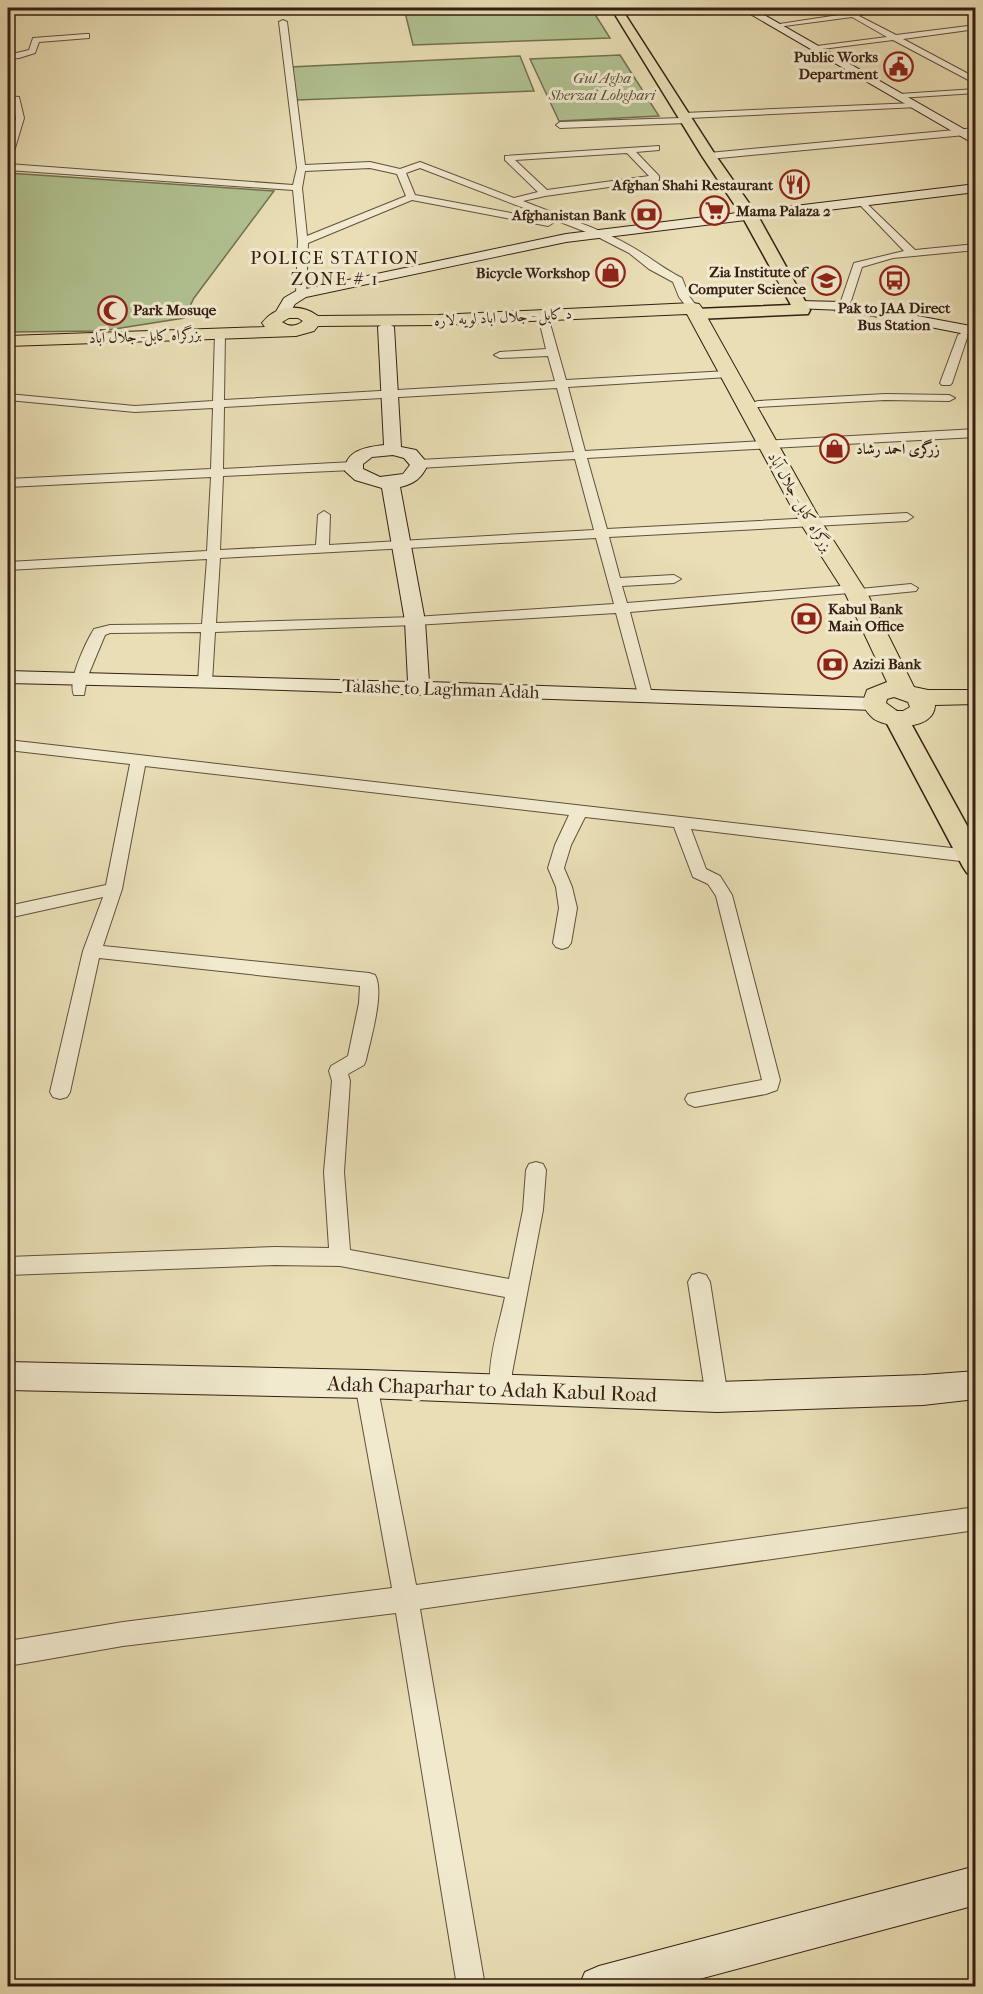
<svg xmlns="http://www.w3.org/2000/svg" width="983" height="1994" font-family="'IM FELL French Canon',Amiri,serif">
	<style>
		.green { fill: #b1c291; stroke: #737052; stroke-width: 1.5 }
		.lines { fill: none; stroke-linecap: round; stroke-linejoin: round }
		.minor-casing { stroke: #624f3b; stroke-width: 2 }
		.secondary-casing { stroke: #351f12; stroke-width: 2 }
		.primary-casing { stroke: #351f12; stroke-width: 3 }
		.trunk-casing { stroke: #351f12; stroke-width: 2 }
		.minor { fill: #f1eacf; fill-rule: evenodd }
		.secondary { fill: #f1eacf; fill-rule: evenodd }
		.primary { fill: #e9deb5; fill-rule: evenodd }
		.trunk { fill: #e9deb5; fill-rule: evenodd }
		.labels { text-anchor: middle; stroke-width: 6; stroke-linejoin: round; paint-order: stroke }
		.far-poi-label { font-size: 15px; font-weight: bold; fill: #351f12; stroke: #f1eacf; text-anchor: end }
		.far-park-label { font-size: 15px; font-style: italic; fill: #5a5038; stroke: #f1eacf }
		.far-street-label { font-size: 15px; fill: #351f12; stroke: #f1eacf }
		.far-quarter-label { font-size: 18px; letter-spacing: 1.5px; fill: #351f12; stroke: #f1eacf }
		.street-label { font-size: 18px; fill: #351f12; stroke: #f1eacf }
		.near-street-label { font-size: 21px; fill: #351f12; stroke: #f1eacf }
	</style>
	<rect width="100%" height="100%" fill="#e9deb5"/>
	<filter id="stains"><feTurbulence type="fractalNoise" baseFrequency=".00333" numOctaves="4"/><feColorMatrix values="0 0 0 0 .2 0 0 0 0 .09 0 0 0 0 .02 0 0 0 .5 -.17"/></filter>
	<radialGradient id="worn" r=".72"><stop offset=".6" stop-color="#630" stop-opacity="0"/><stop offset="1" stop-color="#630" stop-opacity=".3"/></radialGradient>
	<!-- green -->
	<path class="green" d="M404 8H591L610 38 413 45Z
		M620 55 659 116 559 121 530 59Z
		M520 56 534 91 297 100 290 67Z
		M8 173 274 191 194 298 184 318 102 331 8 332Z"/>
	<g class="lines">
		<defs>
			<path id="minor" d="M837 8H844L854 13 868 8H877L859 16 896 35 976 25V29L903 39 976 78V84L893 40 814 50V46H817L887 37 852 17 777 27 773 25 845 14Z
				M283 20 287 22 305 165 370 162 400 169 420 162 514 198 538 192 505 160V156L659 146V150L636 152 659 176V180L545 196 523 201C560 216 600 228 634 248 651 258 664 269 682 278L689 296 698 308 697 310H689L679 297 673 282 649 269 629 253 594 235 420 168 406 173 415 195 548 220 553 223 548 226 412 200 308 243 306 294 301 297 296 294 298 241 293 190 8 170V164L293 185 297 168 279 22ZM627 153 649 176 547 190 515 160ZM370 168 397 174 406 196 307 236 302 188 305 171Z
				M86 34H89V38L39 42 35 53 19 58 8 59V55L29 50 33 38Z
				M976 89V93L899 98 895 96 899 94Z
				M8 96 19 97 24 118 12 158 8 161V145L16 118 12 101 8 100Z
				M915 103 919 105 918 107 689 118V122L686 123 560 128 556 125 560 122 681 118V114L684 113Z
				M976 128V134L709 159 705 156 709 153Z
				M862 199 915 250 976 244V250L893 258 862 267 851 301 844 312H836L835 310 841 301 854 263 904 251 859 204 857 202Z
				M544 317 549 320 566 380 728 371 734 374 728 377 568 387 585 451 976 429V437L587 458 607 529 907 513 913 517 907 521 609 537 620 578 674 575 681 579 674 583 622 586 627 603 853 585 860 589 911 584 918 588 916 591 856 597 849 593 630 612 653 698 646 702 639 698 616 613 415 625 215 632 212 682 205 686 198 682 201 632 110 633 105 635 87 678 84 695H74C67 681 86 642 94 629L110 625 202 624 207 559 8 570V562L207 551 211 477 8 487V479L211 469 213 408 135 412 8 400V394L135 406 213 401 215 333 220 330 225 333 224 400 555 381 548 356 500 358 494 355 500 352 546 349 539 320ZM557 388 574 452 419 460 413 464 419 468 575 459 594 530 329 545 330 515 324 511 318 515 316 545 220 550 223 476 353 470 359 466 353 462 223 469 224 407ZM596 538 614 604 415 617 216 623 220 558Z
				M963 332 968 335 952 383 950 385H942L940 383 958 335Z
				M885 394 949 395 955 398 949 401 885 400 758 407 746 410 740 407 758 401Z
				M8 740 969 850 975 852 976 859 969 862 691 829 706 869 720 876 732 895 780 1080 777 1090 766 1094 695 1107 688 1104 685 1099 688 1094 762 1080 716 896 708 884 693 877 674 827 585 817 571 845 564 868 572 887 577 908 571 943 568 947 562 949 556 947 553 943 559 908 556 887 548 868 555 845 569 815 145 766 122 889 103 946 369 973 375 975C385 992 370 1041 366 1060L364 1065 348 1074 350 1081 344 1172 350 1250 509 1279 523 1210 526 1170 529 1164 536 1162 543 1164 546 1170 543 1210 512 1373V1389L509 1396 501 1399 493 1396C483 1373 500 1322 505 1297L340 1266 275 1265 8 1275V1257L275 1247 329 1248 324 1172 332 1081 329 1071 331 1066 348 1056 359 1003 360 986 99 958 70 1092 67 1097 60 1099 53 1097 50 1092 83 951 103 897 8 918V906L106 885 130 764 8 750Z
				M699 1273 706 1275 710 1282 728 1397 725 1404 717 1407 709 1404 706 1397 688 1282 692 1275Z
				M366 1374 374 1377 377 1384 416 1585 976 1507V1530L420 1609 485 1986H457L396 1613 123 1646 8 1666V1641L123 1622 392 1588 355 1384 358 1377Z"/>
			<path id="secondary" d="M740 8H752L976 136V145Z
				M976 184V192L566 242 306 297 295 304 286 318 281 319 274 315 284 298 296 291 566 234Z
				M799 301 843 302 976 327V336L843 310 794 308 792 305Z
				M386 322 394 327 401 447 416 450 428 464C422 478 414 484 400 487L425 621 429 682 874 698 881 699 884 704 881 709 874 710 225 688 8 683V671L408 682 405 621 382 488 355 480 345 471C345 450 367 447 384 445L378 327ZM393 455 404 458 410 465 403 474 380 477 363 469V464L372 457Z
				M8 1362 366 1370 717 1382 923 1375 976 1371V1399L923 1405 717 1412 366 1398 8 1390Z
				M976 1866V1905L673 1986H579L585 1972 599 1966Z"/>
			<path id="primary" d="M611 8H621L716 156 758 216 810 310 808 314 696 319 688 314 696 309 791 305 742 216 702 156Z
				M896 711 904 713 908 718 976 842V876L967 873 963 867 884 718 888 713Z"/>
			<path id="trunk" d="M693 303 699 304 702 308 821 521 867 593 914 687 928 690H976V704L935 705C934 731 890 729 874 719 869 715 865 709 862 704L867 690 887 682 845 593 799 521 687 314 438 325 318 326 314 331 296 336 8 346V336L265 327 262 323C275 305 301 303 318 316L438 315ZM298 318 303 321C296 327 289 327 282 322L289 318ZM894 697 908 702 910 707 903 711H897L886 703 887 699Z"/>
		</defs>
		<!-- minor casing -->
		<use href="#minor" class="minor-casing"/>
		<!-- secondary casing -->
		<use href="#secondary" class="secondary-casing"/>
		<!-- primary casing -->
		<use href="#primary" class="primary-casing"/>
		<!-- trunk casing -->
		<use href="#trunk" class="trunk-casing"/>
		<!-- minor -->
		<use href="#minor" class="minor"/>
		<!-- secondary -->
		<use href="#secondary" class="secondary"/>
		<!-- primary -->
		<use href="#primary" class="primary"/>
		<!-- trunk -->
		<use href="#trunk" class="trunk"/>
	</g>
	<!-- icons -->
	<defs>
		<symbol id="civic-ring" viewBox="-11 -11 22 22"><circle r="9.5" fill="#f1eacf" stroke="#8f2418" stroke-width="1.5"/><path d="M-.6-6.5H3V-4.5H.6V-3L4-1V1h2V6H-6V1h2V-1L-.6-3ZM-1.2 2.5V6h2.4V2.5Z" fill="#8f2418"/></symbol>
		<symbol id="restaurant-ring" viewBox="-11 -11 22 22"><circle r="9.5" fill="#f1eacf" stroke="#8f2418" stroke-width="1.5"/><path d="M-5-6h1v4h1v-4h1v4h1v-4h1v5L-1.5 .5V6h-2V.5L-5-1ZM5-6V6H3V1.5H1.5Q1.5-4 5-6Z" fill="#8f2418"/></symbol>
		<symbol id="supermarket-ring" viewBox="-11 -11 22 22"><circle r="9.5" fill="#f1eacf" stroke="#8f2418" stroke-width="1.5"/><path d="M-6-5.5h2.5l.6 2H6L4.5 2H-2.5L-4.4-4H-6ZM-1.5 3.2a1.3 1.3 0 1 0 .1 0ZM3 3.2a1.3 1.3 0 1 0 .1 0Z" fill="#8f2418"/></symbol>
		<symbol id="bank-ring" viewBox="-11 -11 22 22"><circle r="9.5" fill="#f1eacf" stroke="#8f2418" stroke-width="1.5"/><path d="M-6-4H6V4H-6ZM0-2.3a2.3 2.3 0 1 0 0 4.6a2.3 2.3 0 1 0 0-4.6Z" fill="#8f2418"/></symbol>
		<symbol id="shop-ring" viewBox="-11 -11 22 22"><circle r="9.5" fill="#f1eacf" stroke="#8f2418" stroke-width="1.5"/><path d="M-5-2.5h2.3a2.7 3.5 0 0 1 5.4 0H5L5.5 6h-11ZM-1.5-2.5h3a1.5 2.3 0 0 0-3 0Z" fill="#8f2418"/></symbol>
		<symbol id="university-ring" viewBox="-11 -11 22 22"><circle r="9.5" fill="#f1eacf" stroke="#8f2418" stroke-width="1.5"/><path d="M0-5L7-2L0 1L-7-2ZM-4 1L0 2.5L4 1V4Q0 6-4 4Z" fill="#8f2418"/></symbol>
		<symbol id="bus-ring" viewBox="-11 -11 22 22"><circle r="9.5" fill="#f1eacf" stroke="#8f2418" stroke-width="1.5"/><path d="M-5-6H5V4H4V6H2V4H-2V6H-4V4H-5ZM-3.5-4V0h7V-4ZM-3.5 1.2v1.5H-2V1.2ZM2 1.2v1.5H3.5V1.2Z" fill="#8f2418"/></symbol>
		<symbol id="mosque-ring" viewBox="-11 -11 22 22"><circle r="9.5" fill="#f1eacf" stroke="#8f2418" stroke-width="1.5"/><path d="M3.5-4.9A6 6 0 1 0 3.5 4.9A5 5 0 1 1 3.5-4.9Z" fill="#8f2418"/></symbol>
	</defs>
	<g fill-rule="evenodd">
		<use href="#civic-ring" x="882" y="50" width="33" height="33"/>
		<use href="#restaurant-ring" x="778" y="168" width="33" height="33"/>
		<use href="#supermarket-ring" x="698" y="194" width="33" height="33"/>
		<use href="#bank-ring" x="630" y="198" width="33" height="33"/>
		<use href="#shop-ring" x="594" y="256" width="33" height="33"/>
		<use href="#university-ring" x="810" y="264" width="33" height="33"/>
		<use href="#bus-ring" x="878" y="264" width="33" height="33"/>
		<use href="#mosque-ring" x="96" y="294" width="33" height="33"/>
		<use href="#shop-ring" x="818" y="432" width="33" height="33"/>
		<use href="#bank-ring" x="790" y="602" width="33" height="33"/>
		<use href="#bank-ring" x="816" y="648" width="33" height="33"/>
	</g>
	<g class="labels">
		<!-- far-poi labels -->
		<g class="far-poi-label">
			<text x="878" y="62">Public Works<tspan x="878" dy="17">Department</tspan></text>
			<text x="773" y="190">Afghan Shahi Restaurant</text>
			<text x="736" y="216" text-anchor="start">Mama Palaza 2</text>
			<text x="626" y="220">Afghanistan Bank</text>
			<text x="806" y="277">Zia Institute of<tspan x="806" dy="17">Computer Science</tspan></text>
			<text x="590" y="278">Bicycle Workshop</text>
			<text x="894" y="313" text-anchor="middle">Pak to JAA Direct<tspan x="894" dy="17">Bus Station</tspan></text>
			<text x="133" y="315" text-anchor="start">Park Mosuqe</text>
			<text x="856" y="454" text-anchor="start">زرگری احمد رشاد</text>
			<text x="828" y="614" text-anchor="start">Kabul Bank<tspan x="828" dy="17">Main Office</tspan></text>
			<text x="853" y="669" text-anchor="start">Azizi Bank</text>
		</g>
		<!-- far-park labels -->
		<g class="far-park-label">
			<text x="602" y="83">Gul Agha<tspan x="602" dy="17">Sherzai Lobghari</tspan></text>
		</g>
		<!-- far-street labels -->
		<g class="far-street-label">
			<text transform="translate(503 317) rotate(-3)" y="5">د کابل - جلال اباد لویه لاره</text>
			<text transform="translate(145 336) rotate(-2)" y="5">بزرگراه کابل- جلال آباد</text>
			<text transform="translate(800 502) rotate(60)" y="5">بزرگراه کابل- جلال آباد</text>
		</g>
		<!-- far-quarter labels -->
		<g class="far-quarter-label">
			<text x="335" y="264">POLICE STATION<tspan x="335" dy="21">ZONE # 1</tspan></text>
		</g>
		<!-- street labels -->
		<g class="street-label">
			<text transform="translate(441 689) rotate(2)" y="6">Talashe to Laghman Adah</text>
		</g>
		<!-- near-street labels -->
		<g class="near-street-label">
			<text transform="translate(492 1389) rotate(2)" y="7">Adah Chaparhar to Adah Kabul Road</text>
		</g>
	</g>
	<!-- margin -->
	<rect width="983" height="1994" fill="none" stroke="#e9deb5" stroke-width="30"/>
	<rect x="9" y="9" width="965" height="1976" fill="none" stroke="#351f12" stroke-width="3"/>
	<rect x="15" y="15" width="953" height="1964" fill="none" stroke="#351f12" stroke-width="1.5"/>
	<rect width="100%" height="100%" filter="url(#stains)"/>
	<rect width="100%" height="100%" fill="url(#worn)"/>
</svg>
